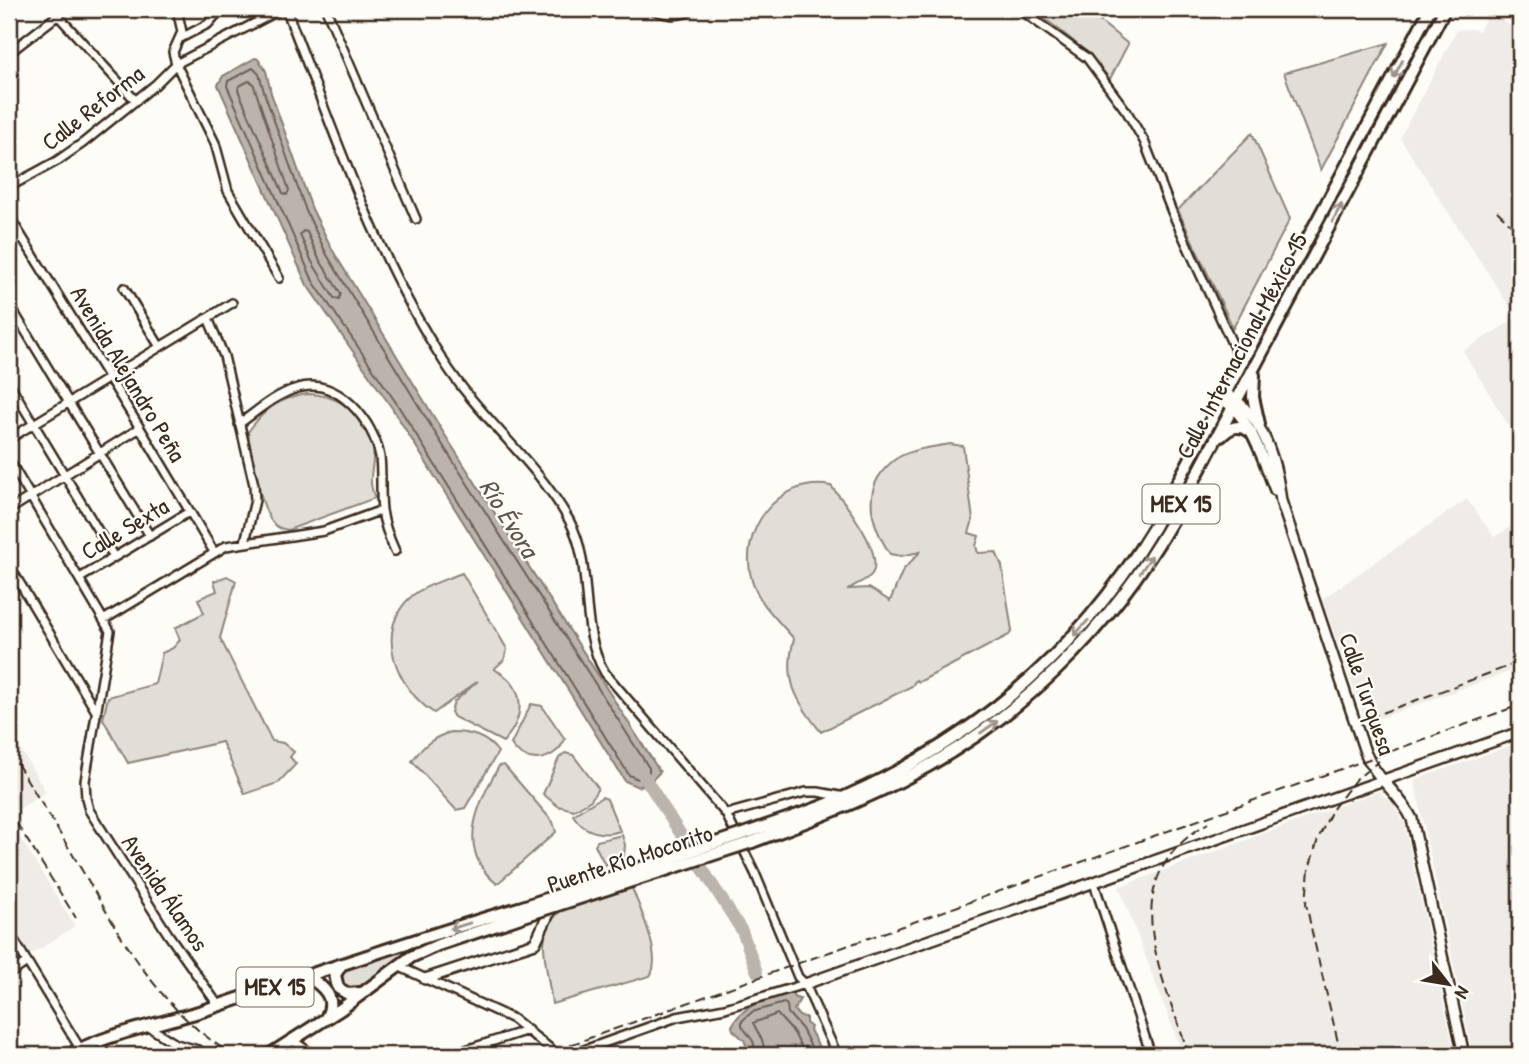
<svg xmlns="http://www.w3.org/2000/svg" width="1529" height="1064" font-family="'Patrick Hand',sans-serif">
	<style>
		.built { fill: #efece7 }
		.green { fill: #e1ded7; stroke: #8e847a; stroke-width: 2 }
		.water { fill: #bbb4ad; stroke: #887d74; stroke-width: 2 }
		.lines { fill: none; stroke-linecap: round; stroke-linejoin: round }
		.shore { stroke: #6e6157; stroke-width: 2 }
		.river { stroke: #bbb4ad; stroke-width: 12 }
		.minor-casing { stroke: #3b2a1e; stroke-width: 12 }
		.tertiary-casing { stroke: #3b2a1e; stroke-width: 14 }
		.primary-casing { stroke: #3b2a1e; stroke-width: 16 }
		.minor { stroke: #fdfcf7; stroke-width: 7 }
		.tertiary { stroke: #fdfcf7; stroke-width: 9 }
		.primary { stroke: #fdfcf7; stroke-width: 10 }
		.rail { stroke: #3b2a1e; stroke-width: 2; stroke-dasharray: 10 5; stroke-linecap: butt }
		.primary-bridge-casing { stroke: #3b2a1e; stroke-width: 16; stroke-linecap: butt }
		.primary-bridge { stroke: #fdfcf7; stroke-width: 10 }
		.oneway { stroke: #9c938a }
		.labels { text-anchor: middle; stroke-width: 5; stroke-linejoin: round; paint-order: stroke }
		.shield { fill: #fdfcf7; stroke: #75695f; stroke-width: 2 }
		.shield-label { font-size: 23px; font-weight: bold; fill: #3b2a1e }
		.street-label { font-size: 24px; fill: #3b2a1e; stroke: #fdfcf7 }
		.water-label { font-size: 26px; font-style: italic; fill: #615349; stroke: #fdfcf7 }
	</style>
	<rect width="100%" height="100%" fill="#fdfcf7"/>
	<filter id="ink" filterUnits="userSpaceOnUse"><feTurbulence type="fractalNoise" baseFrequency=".0143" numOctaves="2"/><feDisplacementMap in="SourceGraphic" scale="14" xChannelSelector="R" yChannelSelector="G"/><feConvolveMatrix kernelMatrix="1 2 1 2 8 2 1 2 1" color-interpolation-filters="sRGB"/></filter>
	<g filter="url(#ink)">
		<!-- built -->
		<path class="built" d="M1491 9 1520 35V444L1463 351 1517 318 1400 138 1457 30 1472 29 1479 31Z
			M1467 499 1494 537 1520 521V668L1366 723 1322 599Z
			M9 730 46 792 9 815Z
			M1520 742V1055H1473L1414 780Z
			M1379 791 1394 805 1404 823 1455 1055H1183L1119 887Z
			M9 820 75 926 29 956 9 923Z"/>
		<!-- green -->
		<path class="green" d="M1030 9H1085L1128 44 1110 79C1085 49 1062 30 1030 9Z
			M1388 43 1321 170 1284 73Z
			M1252 133 1290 219 1233 328 1178 210Z
			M307 394C338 394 369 416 373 449 375 461 370 471 371 482 371 487 373 493 375 498L288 530C282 529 277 528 273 523 261 511 250 450 248 432 265 408 278 399 307 394Z
			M950 444 963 446 973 520 969 533 979 536 976 546 978 553 996 552 1002 566 1012 631 1009 635 919 682 916 680 912 686 821 732C796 701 783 680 794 639 779 621 759 604 752 581 737 531 778 476 831 486 844 501 885 553 872 574 868 580 855 584 849 589L869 588 890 601 903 570 920 552 901 556 890 554C869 521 860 484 897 458 912 449 933 447 950 444Z
			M462 573 507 649 504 660 494 669C527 686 526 717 503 742L454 717 451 712 454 702 478 681 434 713C396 688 372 629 413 595 426 585 447 579 462 573Z
			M227 576 236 581 220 638 272 741 283 743 294 752 290 757 296 764 278 783 245 794 222 742 128 763 103 719 108 697 155 684 162 653 173 648 180 640 175 628 204 613 198 599 217 591 214 581Z
			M531 704 542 706 565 739C555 763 524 766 511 744Z
			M451 732C470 732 486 736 498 752L465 808 456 810 412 761C423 746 433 737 451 732Z
			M565 753 573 755 598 788 591 800 574 810 558 806 543 794 559 758Z
			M504 765 553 822 556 832 497 884C455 850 477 805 499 766Z
			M602 797 607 799 620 831C602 837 583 832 573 815Z
			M622 835 625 845 624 856 605 865 595 845 597 841Z
			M632 888C640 909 663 957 650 976L552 1004C550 985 544 963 544 944 546 900 598 896 632 888Z
			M419 944 358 990 346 989 339 981 343 970 345 968Z"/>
		<!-- water -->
		<path class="water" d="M255 58 258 59 266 71 271 93 312 209 333 251 443 432 660 772 649 783 638 787 625 781 392 408 307 285 218 85 223 76Z
			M792 993 795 998 800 999 794 1010 799 1016 806 1017V1023L811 1027 810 1030 823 1055H750L744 1040 733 1030 732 1026C744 1002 769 1000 792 993Z"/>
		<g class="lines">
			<!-- shore -->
			<path class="shore" d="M253 68 259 74 265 95 306 211 327 255 437 436 649 768V772L638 779 629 775 397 404 313 281 227 86 228 81Z
				M249 81 253 83 289 190 287 195 283 193 238 90 239 86Z
				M303 231 307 232 319 259 341 294 339 299 334 298 312 262 300 235Z
				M757 1055 753 1041 742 1026V1021L752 1012 784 1003 787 1005 788 1013 802 1029 815 1055
				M766 1055 762 1040 753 1023 777 1014 794 1033 805 1055"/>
			<!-- river -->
			<path class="river" d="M640 770 742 931 757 972"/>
			<defs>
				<path id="minor" d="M52 9 136 101
					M177 9 182 32 173 52 176 64 215 143 228 191 279 278
					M286 9C333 128 374 254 444 362 480 418 536 461 569 520 595 567 577 626 605 673L726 814 755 873 798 977 805 984 837 1055
					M326 9 416 219
					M649 9C665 14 678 19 693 9
					M1019 9 1087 58 1127 112 1144 141 1172 212 1241 363
					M179 39 208 24 221 9
					M9 53 66 9
					M9 187 57 161 83 143 156 84 176 64 282 9
					M9 216 140 428 214 552
					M9 245 22 237
					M124 288 160 347
					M9 304 150 536
					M208 318 224 356 254 485 255 500 245 542
					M9 383 114 557
					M239 424C257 411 276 394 298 388 338 376 374 422 380 457 382 474 380 493 382 510 384 525 389 538 395 551
					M9 439 232 303
					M9 460 110 631 85 781 86 798 89 810 168 934 218 1005
					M9 510 140 428
					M9 565 97 713
					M80 578 189 512
					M105 619 226 546 324 531 382 510
					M726 814 806 792H818L845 797
					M1094 883 1151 1055
					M9 932 84 1055
					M398 966 513 1019 558 1055
					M9 974 27 962
					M149 1027 176 1044 198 1050 208 1055
					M293 1041 314 1055
					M450 1055 528 1030
					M570 1055 677 1017 725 1008 805 984"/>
				<path id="tertiary" d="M1225 393C1262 413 1276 460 1281 501L1365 752C1376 780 1400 793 1412 819L1464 1055
					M1222 399C1252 419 1262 458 1275 490
					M425 979 535 943 552 907
					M805 984 1520 732"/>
				<path id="primary" d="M1254 375 1253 397 1259 424
					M1221 436C1230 427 1239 423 1251 432
					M749 832C782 820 817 810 849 795 979 737 1081 649 1154 527L1430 9
					M752 842C802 823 852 805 900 781 1017 722 1110 630 1175 516L1445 9
					M341 965 335 975 338 988 348 994 360 993
					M307 976C323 986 338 998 326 1018
					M69 1055C104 1034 164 1023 205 1010 310 975 414 939 519 908
					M269 1055 341 1009 411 957 438 945 521 917"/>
			</defs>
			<!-- minor casing -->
			<use href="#minor" class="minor-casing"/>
			<!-- tertiary casing -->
			<use href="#tertiary" class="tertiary-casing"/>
			<!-- primary casing -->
			<use href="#primary" class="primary-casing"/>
			<!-- minor -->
			<use href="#minor" class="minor"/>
			<!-- tertiary -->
			<use href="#tertiary" class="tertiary"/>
			<!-- primary -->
			<use href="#primary" class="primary"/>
			<!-- rail -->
			<path class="rail" d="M1497 211 1520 233
				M1368 718 1520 662
				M9 750C36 795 64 839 90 884 130 952 164 1013 233 1055
				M9 811 76 918
				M542 1055 1520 705
				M1189 1055C1162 973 1111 880 1208 823
				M1341 1055 1312 932 1306 903 1309 869 1318 839 1332 810 1355 780 1379 761"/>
			<defs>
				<path id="primary-bridge" d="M519 908 749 832
					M521 917 752 842"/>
			</defs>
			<!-- primary-bridge casing -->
			<use href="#primary-bridge" class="primary-bridge-casing"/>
			<!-- primary-bridge -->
			<use href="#primary-bridge" class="primary-bridge"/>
		</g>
		<!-- one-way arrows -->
		<defs><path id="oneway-shaft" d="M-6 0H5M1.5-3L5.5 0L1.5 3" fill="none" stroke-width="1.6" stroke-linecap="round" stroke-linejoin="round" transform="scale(1.75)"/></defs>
		<g class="oneway">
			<use href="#oneway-shaft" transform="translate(1398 69) rotate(118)"/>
			<use href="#oneway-shaft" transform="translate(1337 213) rotate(-62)"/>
			<use href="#oneway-shaft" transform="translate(1146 564) rotate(-56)"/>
			<use href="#oneway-shaft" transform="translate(1081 628) rotate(133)"/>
			<use href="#oneway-shaft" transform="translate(989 727) rotate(-35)"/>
			<use href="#oneway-shaft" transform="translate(460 926) rotate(163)"/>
		</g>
	</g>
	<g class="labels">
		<!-- shield labels -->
		<g class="shield">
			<rect x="1142.5" y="484.5" width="77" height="39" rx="5"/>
			<rect x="236.5" y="967.5" width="77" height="39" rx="5"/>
		</g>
		<g class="shield-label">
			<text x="1181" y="512">MEX 15</text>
			<text x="275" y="995">MEX 15</text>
		</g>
		<!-- street labels -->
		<g class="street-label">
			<text transform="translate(93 108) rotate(-38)" y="8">Calle Reforma</text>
			<text transform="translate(1242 346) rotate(-62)" y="8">Calle Internacional México 15</text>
			<text transform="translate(128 374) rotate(59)" y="8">Avenida Alejandro Peña</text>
			<text transform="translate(125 529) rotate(-31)" y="8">Calle Sexta</text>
			<text transform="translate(1367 694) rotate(71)" y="8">Calle Turquesa</text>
			<text transform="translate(630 859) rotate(-18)" y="8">Puente Río Mocorito</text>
			<text transform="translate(165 893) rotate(56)" y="8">Avenida Álamos</text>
		</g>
		<!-- water labels -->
		<g class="water-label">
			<text transform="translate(509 518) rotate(58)" y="9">Río Évora</text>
		</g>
	</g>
	<!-- margin -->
	<rect width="1529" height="1064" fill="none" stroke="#fdfcf7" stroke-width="35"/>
	<rect x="18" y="18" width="1494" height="1029" fill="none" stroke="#3b2a1e" stroke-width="2.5" filter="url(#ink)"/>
	<!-- north arrow -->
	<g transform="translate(1448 984) rotate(121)" stroke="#fdfcf7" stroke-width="5" paint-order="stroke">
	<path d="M0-5L12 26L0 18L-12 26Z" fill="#3b2a1e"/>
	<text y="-10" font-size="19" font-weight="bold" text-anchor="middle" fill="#3b2a1e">N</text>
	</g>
</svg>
